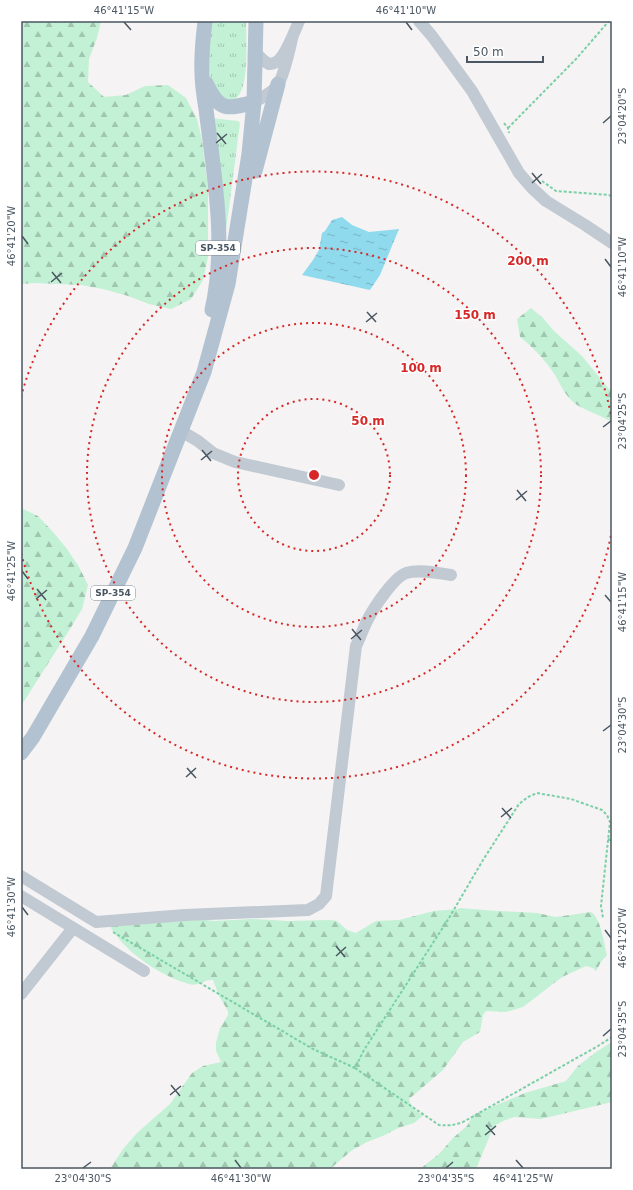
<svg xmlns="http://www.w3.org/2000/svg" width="633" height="1190" font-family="'DejaVu Sans',sans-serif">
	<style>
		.grass { fill: url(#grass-tufts) }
		.forest { fill: url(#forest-firs) }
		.water { fill: url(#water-ripples) }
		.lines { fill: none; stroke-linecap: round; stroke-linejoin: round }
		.path { stroke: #7ad0a6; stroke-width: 2; stroke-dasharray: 3 2; stroke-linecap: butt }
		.minor { stroke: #c1cad2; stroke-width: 12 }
		.major { stroke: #b3c2d1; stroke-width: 15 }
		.ticks { fill: none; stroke: #4a5661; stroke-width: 1.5 }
		.ring { fill: none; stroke: #d62828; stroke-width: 2; stroke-dasharray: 2 4 }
		.labels { text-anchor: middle; stroke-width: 3; stroke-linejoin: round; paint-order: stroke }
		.shield { fill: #fff; stroke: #808990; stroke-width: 1 }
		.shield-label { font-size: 9px; font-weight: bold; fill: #4a5661 }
		.centre { fill: #d62828; stroke: #fff; stroke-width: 2 }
		.ring-label { font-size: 12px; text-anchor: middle; font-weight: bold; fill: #d62828; stroke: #fff; stroke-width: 3; stroke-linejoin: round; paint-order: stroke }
		.neatline { fill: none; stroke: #4a5661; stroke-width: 1.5 }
		.ticks-label { font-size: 10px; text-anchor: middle; fill: #4a5661 }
	</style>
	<defs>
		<pattern id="grass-tufts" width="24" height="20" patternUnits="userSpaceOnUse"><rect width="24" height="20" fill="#c3f1d5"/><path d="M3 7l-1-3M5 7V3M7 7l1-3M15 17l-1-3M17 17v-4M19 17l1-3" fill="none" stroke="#a0c6b0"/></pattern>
		<pattern id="forest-firs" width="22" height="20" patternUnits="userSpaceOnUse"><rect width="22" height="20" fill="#c3f1d5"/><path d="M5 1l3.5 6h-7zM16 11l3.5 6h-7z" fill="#a0c6b0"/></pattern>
		<pattern id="water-ripples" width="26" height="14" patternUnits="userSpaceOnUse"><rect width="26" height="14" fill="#90daee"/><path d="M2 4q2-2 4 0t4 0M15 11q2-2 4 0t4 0" fill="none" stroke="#78b4c4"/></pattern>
	</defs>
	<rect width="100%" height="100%" fill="#f5f3f3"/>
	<!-- grass -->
	<path class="grass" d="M211 21H246C246 39 249 81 239 95 235 100 231 102 226 104L212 90 207 49Z
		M211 118 238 121 240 123 225 238Z"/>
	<!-- forest -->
	<path class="forest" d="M21 21H101L97 38 89 59 88 82 104 97 126 95 145 86 168 85 186 98 197 119 202 140 208 188V257L203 280 191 299 171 309 149 304 128 296 103 289 81 285 34 283 21 284Z
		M531 308 543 318 554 331 582 356 609 389H612V423C601 414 581 410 572 401 564 393 560 384 555 375 546 361 533 347 520 337L517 319Z
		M21 508 38 516 53 532 67 549 79 567 88 585 82 609 70 629 21 706Z
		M460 908 497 911 520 912 537 913 556 917 591 912C601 918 604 944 607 955L601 962 596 971 593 968 586 966 562 977 523 1007 506 1012 486 1011 483 1015 480 1032 463 1042 443 1070 409 1099C411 1107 415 1112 424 1115L414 1123 398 1128 385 1135 367 1142 351 1151 330 1169H110L123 1149 137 1133 170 1104 192 1073 203 1066 221 1062 216 1051V1043L220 1028 228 1015V1011L219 996 213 980C204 979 198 987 189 984 164 977 132 957 116 935 115 933 112 930 111 928 110 925 110 921 110 919L183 917 214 921 252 919 288 921 330 920 337 921 347 930 356 933 376 921 399 920 434 911 458 909Z
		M612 1042V1102L541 1119 514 1117 503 1121 496 1125 491 1133 476 1169H420L439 1154 453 1138 467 1126 473 1115 525 1093 566 1081 578 1066 596 1052Z"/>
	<!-- water -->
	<path class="water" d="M342 217 352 225 369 232 399 229 380 275 370 290 302 275 313 260 319 250 322 233 325 231 332 220Z"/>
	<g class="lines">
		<!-- path -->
		<path class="path" d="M504 123 508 128 509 133
			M508 128 576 59 609 21
			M542 181 556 191 609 195 612 197
			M608 839 612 841
			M113 932 313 1049 355 1068 364 1050 449 918 483 860 519 804 528 797 537 793 571 799 602 810 607 815 610 822 601 906 603 918
			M355 1068 439 1125C449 1126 455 1125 463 1122L598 1046 612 1037"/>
		<!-- minor -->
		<path class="minor" d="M419 21 432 36 472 91 519 173 532 188 546 201 585 225 612 243
			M255 52 264 61 269 64C272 64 275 63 278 61 286 54 295 31 299 21
			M254 102C262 98 274 92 279 83 285 71 289 52 292 39
			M181 431 198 441 213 453 235 462 339 485
			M21 876 96 922 185 915 308 910 319 904 326 896 356 646C360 638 363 629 367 621 373 609 393 578 406 573 419 569 438 573 451 575
			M21 896 144 971
			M21 994 73 928"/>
		<!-- major -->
		<path class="major" d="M205 21C203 38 201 56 202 73 202 85 204 97 206 109 214 175 227 244 212 310
			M206 83C219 111 226 110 254 102
			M255 171 278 84
			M21 753 33 737 92 636 135 548 204 372 228 284 249 154 254 102 256 21"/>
	</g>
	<!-- ticks -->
	<path class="ticks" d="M124 22 131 30M406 22 412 30M603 123 611 116M217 133 226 144M216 143 227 134M532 173 541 184M532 183 542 174M22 236 28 244M605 259 611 267M52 272 61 283M51 282 62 273M367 312 376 322M366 322 377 313M603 427 611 421M202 450 211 461M201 460 212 451M517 490 526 501M516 500 527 491M22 571 28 579M37 589 46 600M605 595 611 602M36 599 47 590M352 629 361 640M351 639 362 630M603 731 611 725M187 768 196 778M186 777 196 768M502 808 511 818M501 817 512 808M22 907 28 915M605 930 611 938M336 946 345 957M336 956 346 947M603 1036 611 1029M171 1085 180 1096M170 1095 181 1086M486 1125 495 1135M485 1135 496 1126M235 1160 241 1168M516 1160 523 1168M83 1168 91 1162M446 1168 453 1162"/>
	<!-- distance rings -->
	<g class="ring">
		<circle cx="314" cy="475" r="76"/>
		<circle cx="314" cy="475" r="152"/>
		<circle cx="314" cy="475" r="227"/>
		<path d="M612 530A303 303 0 0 1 21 553M21 397A303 303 0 0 1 612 420"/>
	</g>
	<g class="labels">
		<!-- shield labels -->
		<g class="shield">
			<rect x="196" y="241" width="44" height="14" rx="3"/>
			<rect x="91" y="586" width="44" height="14" rx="3"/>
		</g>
		<g class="shield-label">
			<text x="218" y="251">SP-354</text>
			<text x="113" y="596">SP-354</text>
		</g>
	</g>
	<circle cx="314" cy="475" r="6" class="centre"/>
	<g class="ring-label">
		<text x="528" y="265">200 m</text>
		<text x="475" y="319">150 m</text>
		<text x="421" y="372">100 m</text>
		<text x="368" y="425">50 m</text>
	</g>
	<!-- border -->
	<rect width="633" height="1190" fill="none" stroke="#ffffff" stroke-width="44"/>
	<!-- scale -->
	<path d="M467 56v6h76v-6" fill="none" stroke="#4a5661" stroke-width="2"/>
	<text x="473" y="56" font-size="12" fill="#4a5661" stroke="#ffffff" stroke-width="3" paint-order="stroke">50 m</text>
	<rect x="22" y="22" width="589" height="1146" class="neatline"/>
	<g class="ticks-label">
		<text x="124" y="14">46°41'15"W</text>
		<text x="406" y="14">46°41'10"W</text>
		<text transform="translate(622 116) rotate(-90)" y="4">23°04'20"S</text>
		<text transform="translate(11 236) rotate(-90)" y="4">46°41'20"W</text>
		<text transform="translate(622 267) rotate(-90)" y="4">46°41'10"W</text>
		<text transform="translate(622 421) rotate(-90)" y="4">23°04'25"S</text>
		<text transform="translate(11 571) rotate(-90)" y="4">46°41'25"W</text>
		<text transform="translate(622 602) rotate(-90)" y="4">46°41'15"W</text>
		<text transform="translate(622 725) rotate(-90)" y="4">23°04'30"S</text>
		<text transform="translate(11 907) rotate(-90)" y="4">46°41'30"W</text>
		<text transform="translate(622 938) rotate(-90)" y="4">46°41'20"W</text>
		<text transform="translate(622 1029) rotate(-90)" y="4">23°04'35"S</text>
		<text x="83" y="1182">23°04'30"S</text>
		<text x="241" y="1182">46°41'30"W</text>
		<text x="446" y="1182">23°04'35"S</text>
		<text x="523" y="1182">46°41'25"W</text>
	</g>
</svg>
